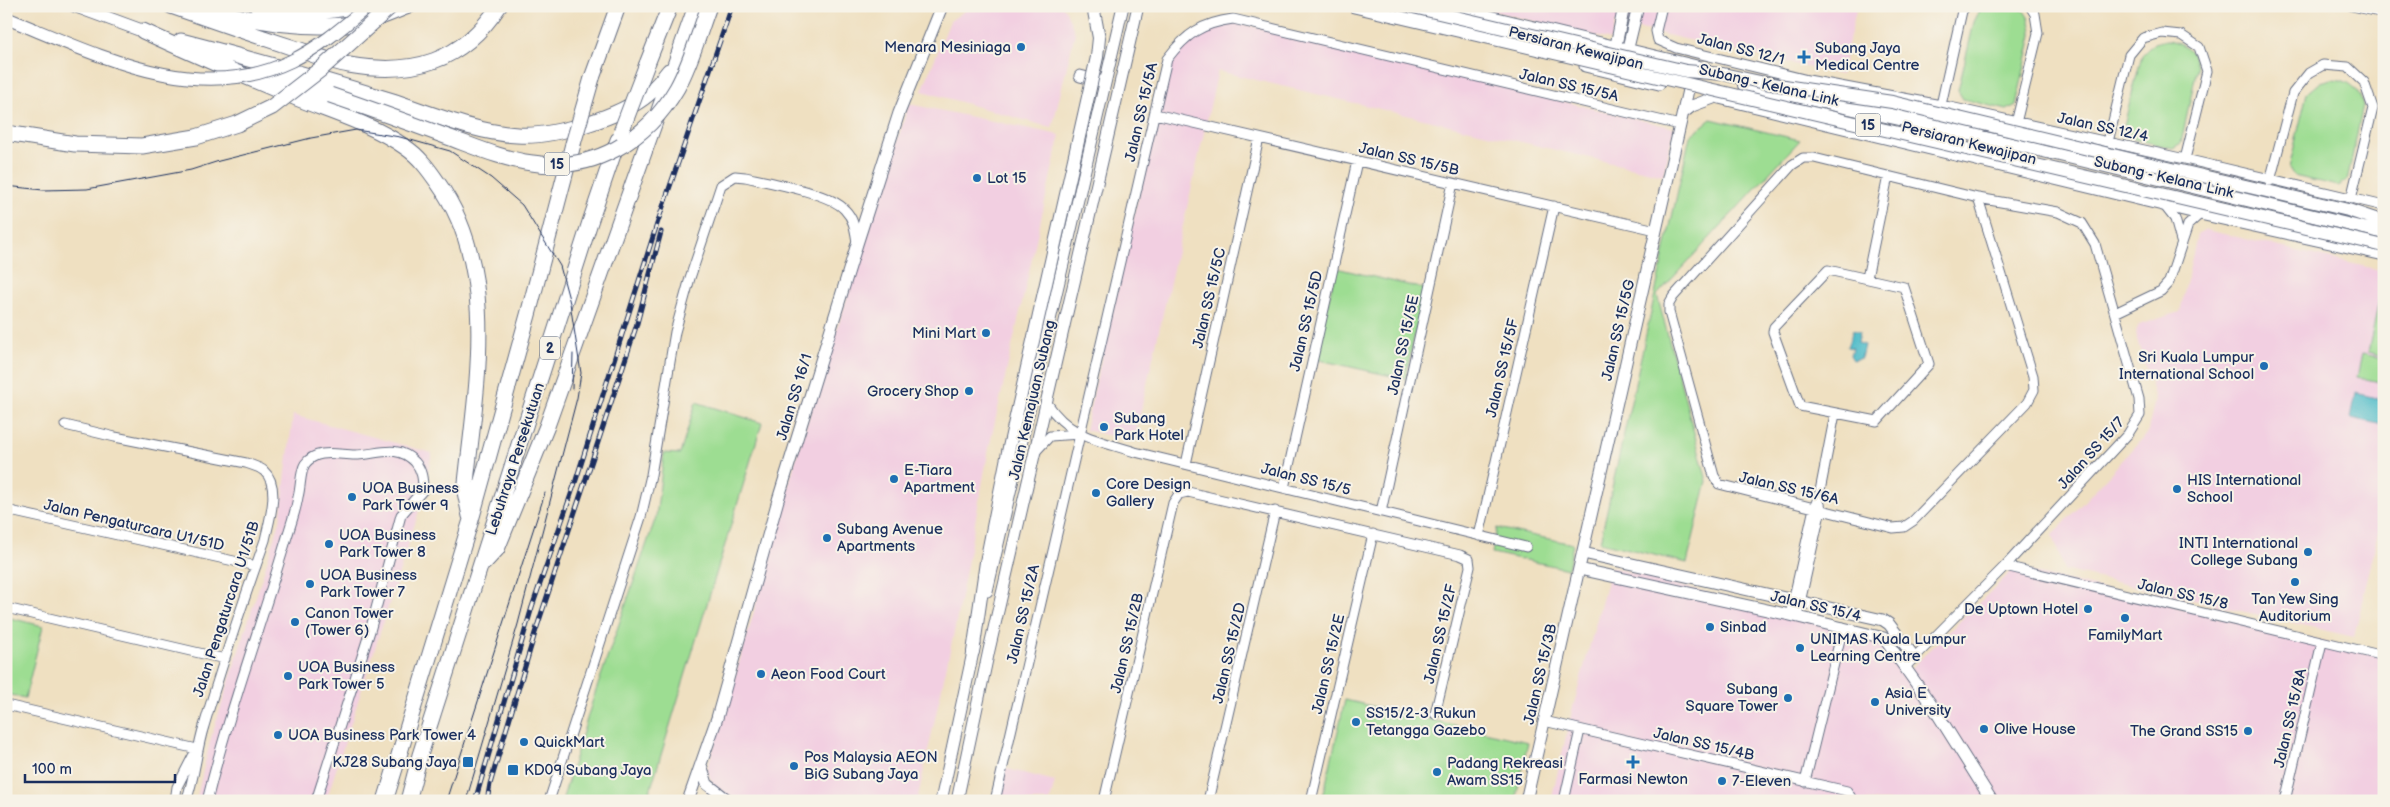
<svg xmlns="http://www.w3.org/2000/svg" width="2390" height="807" font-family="'Balsamiq Sans',sans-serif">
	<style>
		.built { fill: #f2cfe1 }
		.green { fill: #9ddd92; stroke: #5c8678 }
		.water { fill: #4fbcc9; stroke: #357694 }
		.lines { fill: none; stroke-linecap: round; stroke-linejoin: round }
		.street-casing { stroke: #656d81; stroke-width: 11 }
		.secondary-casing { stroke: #656d81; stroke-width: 13 }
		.primary-casing { stroke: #656d81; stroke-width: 14 }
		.highway-casing { stroke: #656d81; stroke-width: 17 }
		.street { stroke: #fff; stroke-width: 9 }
		.secondary { stroke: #fff; stroke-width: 11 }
		.primary { stroke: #fff; stroke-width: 12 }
		.highway { stroke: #fff; stroke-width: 15 }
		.tram { stroke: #1b2f5e; stroke-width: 1 }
		.rail-casing { stroke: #1b2f5e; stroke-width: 5 }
		.rail { stroke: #f7f3e8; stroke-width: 3; stroke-dasharray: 9; stroke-linecap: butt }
		.primary-bridge-casing { stroke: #656d81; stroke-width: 14; stroke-linecap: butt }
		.highway-bridge-casing { stroke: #656d81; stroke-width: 17; stroke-linecap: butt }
		.primary-bridge { stroke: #fff; stroke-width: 12 }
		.highway-bridge { stroke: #fff; stroke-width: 15 }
		.poi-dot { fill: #1f6fb2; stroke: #f7f3e8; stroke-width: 2 }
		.labels { text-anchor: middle; stroke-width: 4; stroke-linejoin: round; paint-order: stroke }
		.shield { fill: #f7f3e8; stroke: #5d6a87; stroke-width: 1 }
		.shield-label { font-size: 14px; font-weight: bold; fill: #1b2f5e }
		.poi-label { font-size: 15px; fill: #1b2f5e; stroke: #f7f3e8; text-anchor: start }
		.street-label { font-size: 15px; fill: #1b2f5e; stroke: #f7f3e8 }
	</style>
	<rect width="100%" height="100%" fill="#f7f3e8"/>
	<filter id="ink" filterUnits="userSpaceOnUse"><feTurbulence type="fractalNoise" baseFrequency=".02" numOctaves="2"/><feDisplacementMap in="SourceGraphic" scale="10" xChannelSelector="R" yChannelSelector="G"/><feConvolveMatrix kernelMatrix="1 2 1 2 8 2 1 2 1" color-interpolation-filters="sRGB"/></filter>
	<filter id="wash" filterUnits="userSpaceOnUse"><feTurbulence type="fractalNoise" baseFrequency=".0096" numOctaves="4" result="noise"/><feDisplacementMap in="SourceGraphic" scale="20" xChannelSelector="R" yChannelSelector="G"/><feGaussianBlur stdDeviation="1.12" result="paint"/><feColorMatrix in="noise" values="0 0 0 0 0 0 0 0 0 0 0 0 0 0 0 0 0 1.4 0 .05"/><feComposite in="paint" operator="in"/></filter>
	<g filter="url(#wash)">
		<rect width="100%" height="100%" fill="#efe0c1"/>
		<!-- built -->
		<path class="built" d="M972 6H1062L1066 11 1075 33 1052 128 922 91 950 21Z
			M1472 6H1857L1841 75 1615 23 1611 40Z
			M1234 22 1674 128 1663 175 1218 71 1134 441 1085 430 1170 59 1184 41 1213 25Z
			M909 104 1060 135 989 448 956 623 917 801H736L714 787 707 770 751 622 799 448Z
			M2206 230 2384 271V534L2378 533 2354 637 2064 570 2053 535 2147 434 2155 399 2135 333 2139 325 2180 312 2197 235Z
			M293 415 432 453 418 514 326 801H196L210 741 280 521Z
			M1611 567 1882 640 1905 674 2015 568 2384 657 2383 801H1551L1572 711Z
			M1004 768 1055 781 1050 801H998Z"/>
		<!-- green -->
		<path class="green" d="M1986 6H2018C2028 13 2032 23 2032 35L2016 105 2007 110 1963 99 1958 91 1974 22 1979 12Z
			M2166 40C2183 41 2195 51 2197 68L2181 143 2173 148 2128 138 2123 129 2142 55 2154 43Z
			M2331 79C2349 79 2360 89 2363 106L2347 181 2338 186 2294 176 2289 168 2307 93 2320 82Z
			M1711 119 1800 140 1657 295 1707 481 1687 563 1600 542 1690 136Z
			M1336 268 1425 289 1405 379 1315 359Z
			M2384 278V356L2368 352Z
			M2362 354 2384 358V383L2357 377Z
			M696 402 762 423 647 801H562L593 699 656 517 664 453 680 454Z
			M1497 528 1573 544 1568 569 1492 553Z
			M6 617 43 626 25 698 6 694Z
			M1345 700 1528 742 1515 801H1322Z"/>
		<!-- water -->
		<path class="water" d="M1853 330 1860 332 1858 343 1864 345 1861 358 1853 360 1850 355 1852 348 1847 347Z
			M2356 393 2384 400V425L2351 418Z"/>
	</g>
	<g filter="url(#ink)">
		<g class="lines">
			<defs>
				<path id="street" d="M1662 6 1656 31 1658 40 1676 48 1808 80 1941 105 2185 159 2384 206
					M2352 6 2384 13
					M1941 105 1962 11 1966 6
					M1155 114 1656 230
					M2016 123 2038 33 2035 14 2030 6
					M2108 142 2129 55 2143 38 2162 33 2181 35 2199 47 2207 71 2185 159
					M2270 181 2293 93 2309 73 2323 65 2348 67 2364 82 2373 108 2351 199
					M2164 205 2175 219 2181 241
					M1828 270 1904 287 1929 364 1877 421 1800 406 1773 332 1774 327Z
					M1867 278 1888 176
					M2115 313 2161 291 2169 282 2188 225 2200 214
					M1047 403C1070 438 1098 440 1135 452L1526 547
					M65 425 115 437 246 463C251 465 260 467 264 471 281 486 269 521 265 540 243 602 222 664 204 726 196 751 195 778 186 801
					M1036 451 1050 436 1080 434
					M1186 464 1259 138
					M1284 488 1357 161
					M6 510 256 566
					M1381 512 1453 183
					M1479 536 1554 206
					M2005 566 2384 656
					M6 608 225 659
					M1790 615 1814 508 1819 496 1835 414
					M1797 616 1821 509 1820 504
					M1906 666 2005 566 2128 434 2140 415 2139 399 2095 244 2082 223 2058 212 1978 198 1814 158H1803L1792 165 1673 297 1669 304V312L1714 476 1719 484 1893 528 1904 527 1913 521 2027 403 2034 390 2033 376 1978 198
					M6 705 197 749
					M1544 721 1847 791 1853 801
					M1805 782 1843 627
					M175 801 177 787 193 756
					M207 801C229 711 261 625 287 537 291 524 296 510 298 497 301 487 300 472 305 464 317 448 338 455 355 455 377 455 397 443 415 462 422 470 423 479 423 490L401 515 370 631 316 801
					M549 801 641 517 651 475 675 332 690 278 721 185 735 176 745 177C768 182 831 193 845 210 854 219 855 230 857 242
					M995 801 1167 59C1186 34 1202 23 1233 19L1680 125
					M1104 801 1173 503 1179 494 1188 492 1460 555 1469 559 1470 567 1435 714
					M1208 801 1275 511
					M1311 801 1373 534
					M1564 801 1580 730
					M2285 801 2322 642"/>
				<path id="secondary" d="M1447 6 1705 68
					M1614 55 1624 6
					M1626 56 1638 6
					M1585 66 1659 84
					M1080 76 1100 81
					M1719 98 2200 214 2384 255
					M1850 101 1978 130
					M1683 113 1692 106 1716 97
					M1583 553 1883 620 1889 624 1915 658
					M1579 569 1790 615 1884 638 1935 710 1992 801
					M987 591 1123 6
					M701 765 707 784 729 801
					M688 801 717 718 778 500 857 244 899 113 942 6
					M941 801 975 643
					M957 801 989 650 1138 6
					M1526 801 1688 90"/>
				<path id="primary" d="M75 6 143 31
					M1093 6 1099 38 1097 57
					M1744 85 2018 145 2384 233
					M2134 160 2348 210 2384 222
					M973 652 986 562 1008 452"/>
				<path id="highway" d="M171 6C211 20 251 34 291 47 310 53 330 62 349 65 413 76 462 62 499 6
					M257 6C291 14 322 14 356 6
					M203 9C256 20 306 32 360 23 376 20 393 12 408 6
					M143 31C195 55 246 77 299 99 334 113 374 125 405 147 419 156 429 170 438 183 501 271 475 392 465 492L470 516
					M181 41C251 59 320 79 389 100 430 113 473 132 517 135 552 138 621 117 648 94 656 87 663 79 669 71
					M647 64 670 6
					M270 74 330 95
					M592 78 618 6
					M484 563 497 549 547 426 696 6
					M385 801 471 520 528 315 573 144
					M408 801 420 755 590 222 618 140"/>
			</defs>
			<!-- street casing -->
			<use href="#street" class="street-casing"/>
			<!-- secondary casing -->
			<use href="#secondary" class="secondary-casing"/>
			<!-- primary casing -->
			<use href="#primary" class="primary-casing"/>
			<!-- highway casing -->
			<use href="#highway" class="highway-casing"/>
			<!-- street -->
			<use href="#street" class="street"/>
			<!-- secondary -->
			<use href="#secondary" class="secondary"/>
			<!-- primary -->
			<use href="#primary" class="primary"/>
			<!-- highway -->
			<use href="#highway" class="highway"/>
			<!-- tram -->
			<path class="tram" d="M6 186 43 190 87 189 191 170 219 161 311 138 356 130 400 137 450 151 491 178 522 205 560 266 570 303 581 373 577 398 518 624 466 801
				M572 389 573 354
				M446 801 545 493"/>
			<defs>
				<path id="rail" d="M475 801 532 607 576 480 657 224 732 6
					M487 801 490 784 535 633 636 327 661 232"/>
			</defs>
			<!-- rail casing -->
			<use href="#rail" class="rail-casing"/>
			<!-- rail -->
			<use href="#rail" class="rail"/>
			<defs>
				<path id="primary-bridge" d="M1352 6 2384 246
					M1409 6 1686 71 1723 74 1765 83 1892 102 2134 160
					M6 18C94 53 196 107 291 61 320 47 343 27 368 6
					M1008 452 1097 57"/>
				<path id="highway-bridge" d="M330 95C368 108 407 122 445 136 473 146 502 159 532 163 593 173 647 140 677 88 691 63 699 33 709 6
					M621 132 647 64
					M6 133 75 144 142 146 196 137 237 124 272 107 321 69 391 6
					M573 144 592 78"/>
			</defs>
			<!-- primary-bridge casing -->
			<use href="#primary-bridge" class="primary-bridge-casing"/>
			<!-- highway-bridge casing -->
			<use href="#highway-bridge" class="highway-bridge-casing"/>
			<!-- primary-bridge -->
			<use href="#primary-bridge" class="primary-bridge"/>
			<!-- highway-bridge -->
			<use href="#highway-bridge" class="highway-bridge"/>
		</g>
	</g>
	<!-- markers -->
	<g class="poi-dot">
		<circle cx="1021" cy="47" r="5"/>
		<path d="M1801.5 49.5h5v5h5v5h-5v5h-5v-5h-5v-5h5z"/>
		<circle cx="977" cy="178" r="5"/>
		<circle cx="986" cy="333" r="5"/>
		<circle cx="2264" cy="366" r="5"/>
		<circle cx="969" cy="391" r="5"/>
		<circle cx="1104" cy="427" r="5"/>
		<circle cx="894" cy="479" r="5"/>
		<circle cx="2177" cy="489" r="5"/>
		<circle cx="1096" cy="493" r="5"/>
		<circle cx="352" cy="497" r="5"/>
		<circle cx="827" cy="538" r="5"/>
		<circle cx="329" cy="544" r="5"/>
		<circle cx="2308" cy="552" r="5"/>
		<circle cx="2295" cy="582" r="5"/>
		<circle cx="310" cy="584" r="5"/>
		<circle cx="2088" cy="609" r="5"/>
		<circle cx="2125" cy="618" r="5"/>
		<circle cx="295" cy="622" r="5"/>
		<circle cx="1710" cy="627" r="5"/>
		<circle cx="1800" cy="648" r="5"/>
		<circle cx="761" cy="674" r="5"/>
		<circle cx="288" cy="676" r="5"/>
		<circle cx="1788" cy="698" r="5"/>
		<circle cx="1875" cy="702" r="5"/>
		<circle cx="1356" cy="722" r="5"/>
		<circle cx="1984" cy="729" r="5"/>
		<circle cx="2248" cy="731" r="5"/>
		<circle cx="278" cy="735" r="5"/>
		<circle cx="524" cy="742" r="5"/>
		<rect x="462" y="756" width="12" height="12" rx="2.5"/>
		<path d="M1630.5 754.5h5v5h5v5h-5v5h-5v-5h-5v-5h5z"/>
		<circle cx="794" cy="766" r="5"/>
		<rect x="507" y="764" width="12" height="12" rx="2.5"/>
		<circle cx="1437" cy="772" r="5"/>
		<circle cx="1722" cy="781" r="5"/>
	</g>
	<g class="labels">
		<!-- shield labels -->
		<g class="shield">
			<rect x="1855.5" y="113.5" width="25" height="23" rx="4"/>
			<rect x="544.5" y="152.5" width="25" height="23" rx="4"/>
			<rect x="540" y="336.5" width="20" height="23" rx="4"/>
		</g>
		<g class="shield-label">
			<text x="1868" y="130">15</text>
			<text x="557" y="169">15</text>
			<text x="550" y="353">2</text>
		</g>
		<!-- poi labels -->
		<g class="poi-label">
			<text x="1011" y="52" text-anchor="end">Menara Mesiniaga</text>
			<text x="1815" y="53">Subang Jaya<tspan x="1815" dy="17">Medical Centre</tspan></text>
			<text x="987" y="183">Lot 15</text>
			<text x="976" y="338" text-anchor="end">Mini Mart</text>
			<text x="2254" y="362" text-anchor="end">Sri Kuala Lumpur<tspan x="2254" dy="17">International School</tspan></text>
			<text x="959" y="396" text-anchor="end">Grocery Shop</text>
			<text x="1114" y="423">Subang<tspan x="1114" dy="17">Park Hotel</tspan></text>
			<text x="904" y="475">E-Tiara<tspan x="904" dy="17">Apartment</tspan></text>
			<text x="2187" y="485">HIS International<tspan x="2187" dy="17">School</tspan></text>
			<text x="1106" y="489">Core Design<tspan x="1106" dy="17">Gallery</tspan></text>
			<text x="362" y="493">UOA Business<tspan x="362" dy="17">Park Tower 9</tspan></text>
			<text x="837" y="534">Subang Avenue<tspan x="837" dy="17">Apartments</tspan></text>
			<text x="339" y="540">UOA Business<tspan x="339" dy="17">Park Tower 8</tspan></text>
			<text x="2298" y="548" text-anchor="end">INTI International<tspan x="2298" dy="17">College Subang</tspan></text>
			<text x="320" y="580">UOA Business<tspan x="320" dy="17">Park Tower 7</tspan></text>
			<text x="2295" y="604" text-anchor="middle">Tan Yew Sing<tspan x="2295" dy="17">Auditorium</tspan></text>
			<text x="2078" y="614" text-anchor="end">De Uptown Hotel</text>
			<text x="305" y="618">Canon Tower<tspan x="305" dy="17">(Tower 6)</tspan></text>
			<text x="1720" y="632">Sinbad</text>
			<text x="2125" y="640" text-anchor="middle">FamilyMart</text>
			<text x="1810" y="644">UNIMAS Kuala Lumpur<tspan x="1810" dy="17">Learning Centre</tspan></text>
			<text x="298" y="672">UOA Business<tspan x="298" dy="17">Park Tower 5</tspan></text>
			<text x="771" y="679">Aeon Food Court</text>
			<text x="1778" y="694" text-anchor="end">Subang<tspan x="1778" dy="17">Square Tower</tspan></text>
			<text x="1885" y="698">Asia E<tspan x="1885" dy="17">University</tspan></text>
			<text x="1366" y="718">SS15/2-3 Rukun<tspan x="1366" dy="17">Tetangga Gazebo</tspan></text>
			<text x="1994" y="734">Olive House</text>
			<text x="2238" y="736" text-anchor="end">The Grand SS15</text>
			<text x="288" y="740">UOA Business Park Tower 4</text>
			<text x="534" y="747">QuickMart</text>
			<text x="804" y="762">Pos Malaysia AEON<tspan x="804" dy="17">BiG Subang Jaya</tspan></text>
			<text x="457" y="767" text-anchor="end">KJ28 Subang Jaya</text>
			<text x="1447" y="768">Padang Rekreasi<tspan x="1447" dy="17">Awam SS15</tspan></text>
			<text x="524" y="775">KD09 Subang Jaya</text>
			<text x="1633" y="784" text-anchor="middle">Farmasi Newton</text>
			<text x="1732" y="786">7-Eleven</text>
		</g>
		<!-- street labels -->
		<g class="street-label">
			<text transform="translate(1576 48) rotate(14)" y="5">Persiaran Kewajipan</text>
			<text transform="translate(1741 49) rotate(14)" y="5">Jalan SS 12/1</text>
			<text transform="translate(1569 85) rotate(13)" y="5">Jalan SS 15/5A</text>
			<text transform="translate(1769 85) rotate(13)" y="5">Subang - Kelana Link</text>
			<text transform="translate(1141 112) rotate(-77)" y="5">Jalan SS 15/5A</text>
			<text transform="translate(2103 127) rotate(12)" y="5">Jalan SS 12/4</text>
			<text transform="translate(1969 143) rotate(14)" y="5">Persiaran Kewajipan</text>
			<text transform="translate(1409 159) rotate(13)" y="5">Jalan SS 15/5B</text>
			<text transform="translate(2164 177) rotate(13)" y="5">Subang - Kelana Link</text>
			<text transform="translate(1209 298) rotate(-77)" y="5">Jalan SS 15/5C</text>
			<text transform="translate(1306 321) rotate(-77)" y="5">Jalan SS 15/5D</text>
			<text transform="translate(1618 330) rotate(-77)" y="5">Jalan SS 15/5G</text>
			<text transform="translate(1403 345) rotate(-78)" y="5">Jalan SS 15/5E</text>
			<text transform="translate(1502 368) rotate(-77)" y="5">Jalan SS 15/5F</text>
			<text transform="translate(794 397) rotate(-73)" y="5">Jalan SS 16/1</text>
			<text transform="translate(1032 400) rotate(-77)" y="5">Jalan Kemajuan Subang</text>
			<text transform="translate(2091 453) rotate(-48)" y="5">Jalan SS 15/7</text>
			<text transform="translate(515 459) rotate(-72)" y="5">Lebuhraya Persekutuan</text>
			<text transform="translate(1306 479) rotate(14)" y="5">Jalan SS 15/5</text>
			<text transform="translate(1789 488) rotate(13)" y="5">Jalan SS 15/6A</text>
			<text transform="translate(134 525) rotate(13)" y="5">Jalan Pengaturcara U1/51D</text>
			<text transform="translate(2183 594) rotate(13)" y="5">Jalan SS 15/8</text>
			<text transform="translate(1816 606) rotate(13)" y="5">Jalan SS 15/4</text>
			<text transform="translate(226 609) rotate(-72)" y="5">Jalan Pengaturcara U1/51B</text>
			<text transform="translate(1023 614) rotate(-77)" y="5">Jalan SS 15/2A</text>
			<text transform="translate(1440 634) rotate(-77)" y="5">Jalan SS 15/2F</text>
			<text transform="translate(1127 643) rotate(-77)" y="5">Jalan SS 15/2B</text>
			<text transform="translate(1229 653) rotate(-77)" y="5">Jalan SS 15/2D</text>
			<text transform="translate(1328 664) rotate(-77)" y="5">Jalan SS 15/2E</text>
			<text transform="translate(1540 674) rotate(-77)" y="5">Jalan SS 15/3B</text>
			<text transform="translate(2290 718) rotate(-77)" y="5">Jalan SS 15/8A</text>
			<text transform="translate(1704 744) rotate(13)" y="5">Jalan SS 15/4B</text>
		</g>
	</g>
	<!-- margin -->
	<rect width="2390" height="807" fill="none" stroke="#f7f3e8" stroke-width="25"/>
	<!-- scale -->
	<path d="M25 774v8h150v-8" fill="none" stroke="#1b2f5e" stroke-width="2.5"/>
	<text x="32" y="774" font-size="15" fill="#1b2f5e" stroke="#f7f3e8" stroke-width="4" paint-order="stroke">100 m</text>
</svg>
